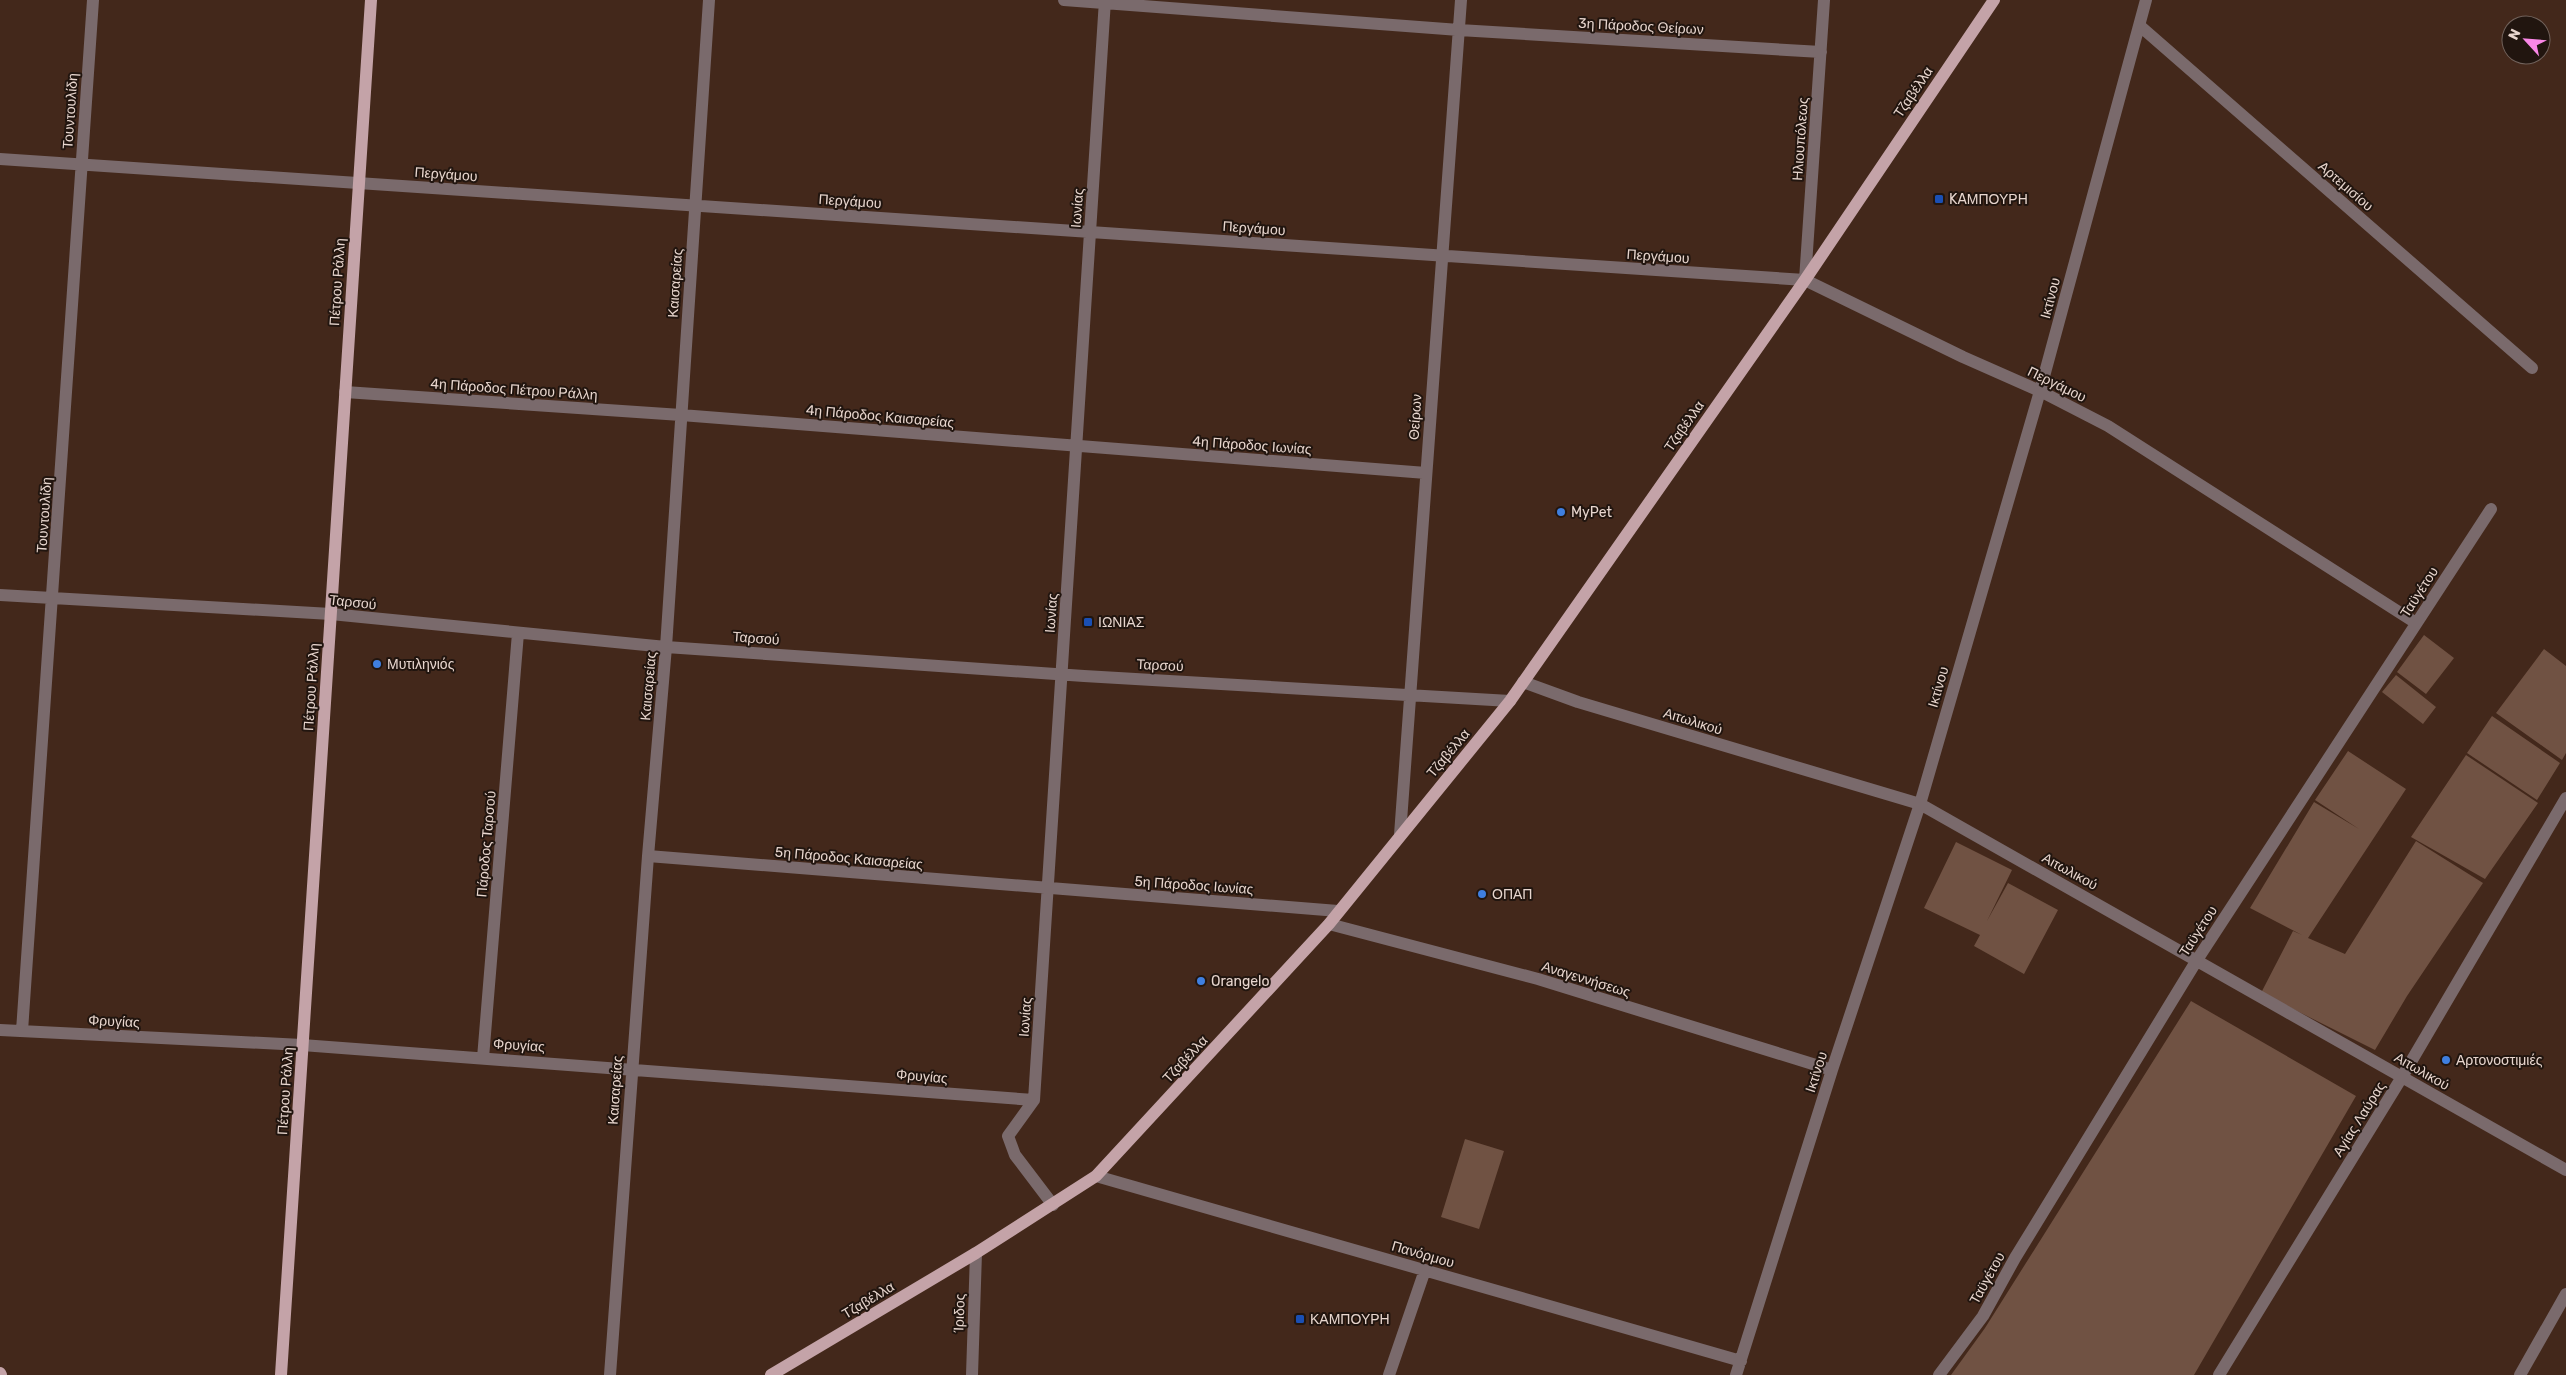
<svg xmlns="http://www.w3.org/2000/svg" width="2566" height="1375" font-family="Rubik,sans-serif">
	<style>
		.building { fill: #705243 }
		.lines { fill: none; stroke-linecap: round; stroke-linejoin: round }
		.minor { stroke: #7a6a6c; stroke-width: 12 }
		.major { stroke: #c4a3a8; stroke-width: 12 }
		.transit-dot { fill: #1a4fb4; stroke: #21150f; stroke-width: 2 }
		.shop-dot { fill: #3f7fe0; stroke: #21150f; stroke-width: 2 }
		.labels { text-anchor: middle; stroke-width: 4; stroke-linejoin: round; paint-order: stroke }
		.street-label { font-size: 14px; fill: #e8d6ce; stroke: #21150f }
		.poi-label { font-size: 14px; fill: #e8d6ce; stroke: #21150f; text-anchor: start }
	</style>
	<rect width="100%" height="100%" fill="#43281b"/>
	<!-- building -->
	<path class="building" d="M2424 635 2454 658 2426 694 2397 672Z
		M2544 649 2566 666V753L2562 760 2496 713Z
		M2396 675 2436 707 2423 724 2382 692Z
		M2492 716 2560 763 2537 800 2467 753Z
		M2348 751 2406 789 2308 938 2345 954 2416 841 2483 883 2407 996 2375 1050 2261 993 2293 931 2302 935 2250 908 2314 802 2359 829 2315 800Z
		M2466 755 2538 803 2485 879 2411 837Z
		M1956 842 2012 870 1987 921 2008 883 2058 910 2024 974 1974 946 1980 935 1924 908Z
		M2191 1001 2356 1096 2194 1375H1951L1985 1328Z
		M1465 1139 1504 1151 1479 1229 1441 1217Z"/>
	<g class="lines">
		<!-- minor -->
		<path class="minor" d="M1064 0 1459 30 1821 52
			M2140 26 2532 368
			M0 159 1805 280 1963 357 2040 391 2108 426 2416 623
			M1805 280 1824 0
			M345 392 681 415 1426 473
			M0 595 331 614 666 647 1084 676 1510 701
			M1523 682 1578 702 1920 804 2566 1170
			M1400 835 1461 0
			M648 856 1338 911
			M1329 924 1538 979 1832 1070
			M0 1030 302 1045 1034 1100
			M22 1031 93 0
			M483 1058 518 633
			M1096 1176 1741 1361
			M1053 1205 1015 1155 1008 1136 1034 1100 1105 0
			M610 1375 648 856 666 647 709 0
			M972 1375 976 1253
			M1389 1375 1425 1270
			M1736 1375 1832 1070 1920 804 2040 391 2146 0
			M1939 1375 1983 1316 2015 1258 2197 960 2491 509
			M2219 1375 2402 1077 2566 798
			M2520 1375 2566 1294"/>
		<!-- major -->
		<path class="major" d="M0 1373 1 1375
			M281 1375 371 0
			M771 1375 976 1253 1096 1176 1329 924 1510 701 1805 280 1994 0"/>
	</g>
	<!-- markers -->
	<g class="transit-dot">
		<rect x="1934" y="194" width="10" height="10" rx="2.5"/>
		<rect x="1083" y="617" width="10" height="10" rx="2.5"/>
		<rect x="1295" y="1314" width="10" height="10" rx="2.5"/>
	</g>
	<g class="shop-dot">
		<circle cx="1561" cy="512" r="5"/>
		<circle cx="377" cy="664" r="5"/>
		<circle cx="1482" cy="894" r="5"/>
		<circle cx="1201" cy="981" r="5"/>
		<circle cx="2446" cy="1060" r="5"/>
	</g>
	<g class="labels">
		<!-- street labels -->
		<g class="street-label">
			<text transform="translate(1641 26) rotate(3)" y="5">3η Πάροδος Θείρων</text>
			<text transform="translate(1913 92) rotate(-56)" y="5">Τζαβέλλα</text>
			<text transform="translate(70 111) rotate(-86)" y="5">Τουντουλίδη</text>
			<text transform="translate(1800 139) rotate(-86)" y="5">Ηλιουπόλεως</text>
			<text transform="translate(446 174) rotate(4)" y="5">Περγάμου</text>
			<text transform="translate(2346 186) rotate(41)" y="5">Αρτεμισίου</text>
			<text transform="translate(850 201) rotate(4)" y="5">Περγάμου</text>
			<text transform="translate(1077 208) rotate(-86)" y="5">Ιωνίας</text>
			<text transform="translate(1254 228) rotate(4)" y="5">Περγάμου</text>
			<text transform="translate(1658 256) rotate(4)" y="5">Περγάμου</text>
			<text transform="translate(337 282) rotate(-86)" y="5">Πέτρου Ράλλη</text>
			<text transform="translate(675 283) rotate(-86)" y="5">Καισαρείας</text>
			<text transform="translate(2050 298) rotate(-75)" y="5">Ικτίνου</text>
			<text transform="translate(2057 384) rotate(26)" y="5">Περγάμου</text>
			<text transform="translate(514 389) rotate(4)" y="5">4η Πάροδος Πέτρου Ράλλη</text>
			<text transform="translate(880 416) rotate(5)" y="5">4η Πάροδος Καισαρείας</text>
			<text transform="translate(1415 417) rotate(-86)" y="5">Θείρων</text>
			<text transform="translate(1684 426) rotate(-55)" y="5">Τζαβέλλα</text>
			<text transform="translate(1252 445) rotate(4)" y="5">4η Πάροδος Ιωνίας</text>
			<text transform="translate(44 515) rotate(-86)" y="5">Τουντουλίδη</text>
			<text transform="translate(2419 592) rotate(-57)" y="5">Ταϋγέτου</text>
			<text transform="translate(353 602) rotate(6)" y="5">Ταρσού</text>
			<text transform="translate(1051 613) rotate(-86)" y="5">Ιωνίας</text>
			<text transform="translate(756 638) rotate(4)" y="5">Ταρσού</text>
			<text transform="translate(1160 665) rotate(3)" y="5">Ταρσού</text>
			<text transform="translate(648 686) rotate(-85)" y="5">Καισαρείας</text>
			<text transform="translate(311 687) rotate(-86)" y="5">Πέτρου Ράλλη</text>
			<text transform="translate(1938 687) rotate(-74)" y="5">Ικτίνου</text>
			<text transform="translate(1693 721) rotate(17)" y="5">Αιτωλικού</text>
			<text transform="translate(1448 753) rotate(-50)" y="5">Τζαβέλλα</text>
			<text transform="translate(486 844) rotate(-85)" y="5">Πάροδος Ταρσού</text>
			<text transform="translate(849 858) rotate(5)" y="5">5η Πάροδος Καισαρείας</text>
			<text transform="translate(2070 871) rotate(29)" y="5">Αιτωλικού</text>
			<text transform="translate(1194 885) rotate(4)" y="5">5η Πάροδος Ιωνίας</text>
			<text transform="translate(2198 931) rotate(-57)" y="5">Ταϋγέτου</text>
			<text transform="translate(1586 979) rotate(17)" y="5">Αναγεννήσεως</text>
			<text transform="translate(1025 1017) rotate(-86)" y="5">Ιωνίας</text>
			<text transform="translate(114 1021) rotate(3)" y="5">Φρυγίας</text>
			<text transform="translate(519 1045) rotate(4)" y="5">Φρυγίας</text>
			<text transform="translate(1185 1059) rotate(-47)" y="5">Τζαβέλλα</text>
			<text transform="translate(2422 1071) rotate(30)" y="5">Αιτωλικού</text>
			<text transform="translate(1816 1072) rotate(-72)" y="5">Ικτίνου</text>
			<text transform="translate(922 1076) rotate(5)" y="5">Φρυγίας</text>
			<text transform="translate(615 1090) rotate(-86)" y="5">Καισαρείας</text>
			<text transform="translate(285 1091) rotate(-86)" y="5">Πέτρου Ράλλη</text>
			<text transform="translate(2359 1119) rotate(-58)" y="5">Αγίας Λαύρας</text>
			<text transform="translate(1423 1254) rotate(16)" y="5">Πανόρμου</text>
			<text transform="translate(1987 1278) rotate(-61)" y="5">Ταϋγέτου</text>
			<text transform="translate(868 1300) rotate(-31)" y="5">Τζαβέλλα</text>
			<text transform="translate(959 1313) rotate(-88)" y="5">Ίριδος</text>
		</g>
		<!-- poi labels -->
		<g class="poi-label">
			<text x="1949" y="204">KAΜΠΟΥΡΗ</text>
			<text x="1571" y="517">MyPet</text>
			<text x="1098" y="627">ΙΩΝΙΑΣ</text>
			<text x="387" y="669">Μυτιληνιός</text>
			<text x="1492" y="899">ΟΠΑΠ</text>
			<text x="1211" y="986">Orangelo</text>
			<text x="2456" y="1065">Αρτονοστιμιές</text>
			<text x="1310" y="1324">ΚΑΜΠΟΥΡΗ</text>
		</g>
	</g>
	<!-- north arrow -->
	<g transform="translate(2526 40) rotate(296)"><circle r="24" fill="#21150f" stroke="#71625b"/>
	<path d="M0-4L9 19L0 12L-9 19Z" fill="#fa87e7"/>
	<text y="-8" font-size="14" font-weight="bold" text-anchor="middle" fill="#e8d6ce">N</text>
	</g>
</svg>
